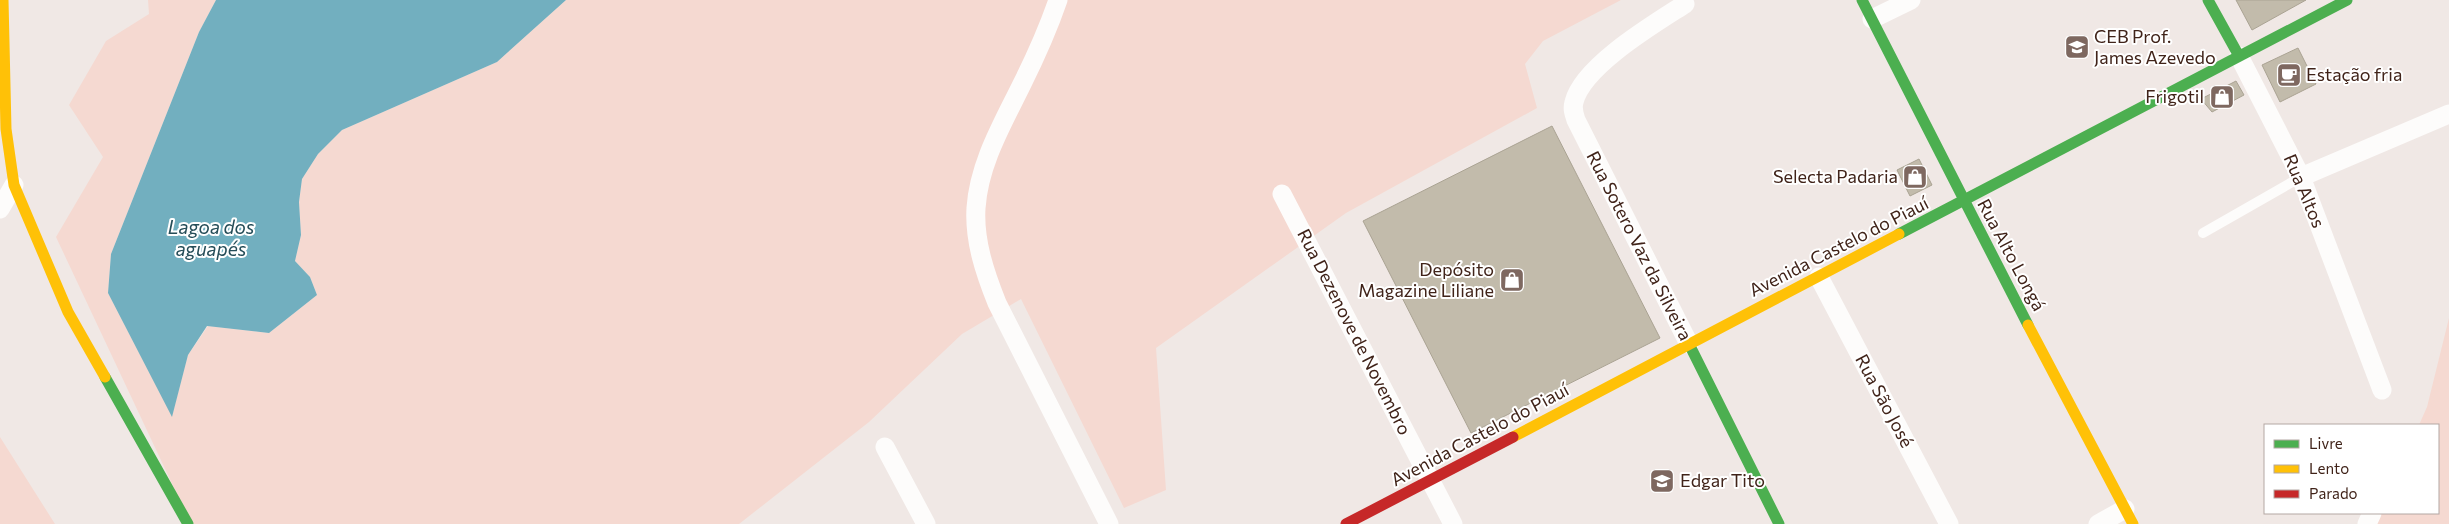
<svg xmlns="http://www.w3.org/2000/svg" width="2449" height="524" font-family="Commissioner,sans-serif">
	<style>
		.green { fill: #f5d9d1 }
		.water { fill: #72afbf }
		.building { fill: #c2bbab; stroke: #aaa393 }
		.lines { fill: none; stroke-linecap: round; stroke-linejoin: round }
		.lane { stroke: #fdfcfb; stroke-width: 10 }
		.street { stroke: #fdfcfb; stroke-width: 19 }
		.fast { stroke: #4caf50; stroke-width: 11 }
		.slow { stroke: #ffc107; stroke-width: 11 }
		.jam { stroke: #c62828; stroke-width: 11 }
		.labels { text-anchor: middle; stroke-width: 4; stroke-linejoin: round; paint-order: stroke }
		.poi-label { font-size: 18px; fill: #402319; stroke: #fff; text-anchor: start }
		.street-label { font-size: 18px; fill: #402319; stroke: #fff }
		.water-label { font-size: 19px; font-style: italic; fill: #254d58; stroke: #fff }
	</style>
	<rect width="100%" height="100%" fill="#f0e8e5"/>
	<!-- green -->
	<path class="green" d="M148 0H216L199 32 111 254 108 293 172 416 188 355 208 326 269 333 317 295 310 277 295 261 301 235 299 202 302 179 318 154 342 130 497 62 566 0H1621L1543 41 1525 64 1537 108 1346 213 1156 348 1166 490 1124 508 1021 299 962 334 869 422 739 524H191L56 237 103 157 69 105 106 41 149 14Z
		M2449 318V524H2374L2378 513H2438V425H2419L2427 407Z
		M0 437 55 524H0Z"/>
	<!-- water -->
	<path class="water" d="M216 0H566L497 62 342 130 318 154 302 179 299 202 301 235 295 261 310 277 317 295 269 333 207 326 188 355 172 417 108 293 111 254 199 32Z"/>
	<!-- building -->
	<path class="building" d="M2236 0H2306L2252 30Z
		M2298 48 2316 84 2280 102 2262 65Z
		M2236 81 2244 95 2212 112 2201 99Z
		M1552 126 1660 338 1471 433 1363 221Z
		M1919 159 1932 185 1910 196 1897 170Z"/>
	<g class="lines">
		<!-- lane -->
		<path class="lane" d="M2203 233 2301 177"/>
		<!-- street -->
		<path class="street" d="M1058 0C1048 29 1036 56 1022 84 1003 123 979 163 976 208 974 241 985 273 997 303L1109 524
			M1685 4C1654 24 1583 66 1574 102 1572 109 1574 114 1576 120L1689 344
			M1872 19 1911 0
			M2239 56 2301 177 2382 390
			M2301 177 2449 114
			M1282 194 1453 524
			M0 209 14 185
			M1819 277 1949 524
			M885 447 926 524
			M2098 524 2125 509
			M2367 524 2372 513"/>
		<!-- fast -->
		<path class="fast" d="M1862 0 2028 325
			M2208 0 2239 56
			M1899 234 2347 0
			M1689 344 1779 524
			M105 377 188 524"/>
		<!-- slow -->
		<path class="slow" d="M3 0 6 129 14 185 68 312 105 377
			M2028 325 2133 524
			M1513 437 1899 234"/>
		<!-- jam -->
		<path class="jam" d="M1346 524 1513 437"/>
	</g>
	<!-- icons -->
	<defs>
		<symbol id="school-square" viewBox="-11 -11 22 22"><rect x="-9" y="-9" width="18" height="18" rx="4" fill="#7e6860" stroke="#fff"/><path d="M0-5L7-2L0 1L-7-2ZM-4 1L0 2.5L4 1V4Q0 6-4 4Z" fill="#fff"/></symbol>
		<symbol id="cafe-square" viewBox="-11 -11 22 22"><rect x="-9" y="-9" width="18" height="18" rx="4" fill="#7e6860" stroke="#fff"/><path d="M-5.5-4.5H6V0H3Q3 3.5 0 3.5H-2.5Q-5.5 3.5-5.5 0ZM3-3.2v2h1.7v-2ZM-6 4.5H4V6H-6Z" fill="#fff"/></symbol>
		<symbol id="shop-square" viewBox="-11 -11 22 22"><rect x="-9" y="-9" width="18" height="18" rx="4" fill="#7e6860" stroke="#fff"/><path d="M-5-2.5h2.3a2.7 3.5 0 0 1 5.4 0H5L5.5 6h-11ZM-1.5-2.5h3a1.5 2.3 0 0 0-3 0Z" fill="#fff"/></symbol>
	</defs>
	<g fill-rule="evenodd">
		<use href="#school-square" x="2063" y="33" width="28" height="28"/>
		<use href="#cafe-square" x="2275" y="61" width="28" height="28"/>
		<use href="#shop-square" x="2208" y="83" width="28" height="28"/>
		<use href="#shop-square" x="1901" y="163" width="28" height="28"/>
		<use href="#shop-square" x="1498" y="266" width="28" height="28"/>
		<use href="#school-square" x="1648" y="467" width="28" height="28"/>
	</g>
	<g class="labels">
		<!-- poi labels -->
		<g class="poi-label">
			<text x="2094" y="43">CEB Prof.<tspan x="2094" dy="21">James Azevedo</tspan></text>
			<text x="2306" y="81">Estação fria</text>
			<text x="2204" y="103" text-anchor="end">Frigotil</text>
			<text x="1898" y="183" text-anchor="end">Selecta Padaria</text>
			<text x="1494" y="276" text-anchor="end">Depósito<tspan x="1494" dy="21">Magazine Liliane</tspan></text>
			<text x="1680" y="487">Edgar Tito</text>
		</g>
		<!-- street labels -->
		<g class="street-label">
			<text transform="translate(2304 191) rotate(67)" y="6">Rua Altos</text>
			<text transform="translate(1639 246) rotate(63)" y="6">Rua Sotero Vaz da Silveira</text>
			<text transform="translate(1839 247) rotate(-27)" y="6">Avenida Castelo do Piauí</text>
			<text transform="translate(2011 255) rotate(62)" y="6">Rua Alto Longá</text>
			<text transform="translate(1354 332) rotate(63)" y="6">Rua Dezenove de Novembro</text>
			<text transform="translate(1884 401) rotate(62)" y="6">Rua São José</text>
			<text transform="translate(1480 435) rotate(-28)" y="6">Avenida Castelo do Piauí</text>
		</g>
		<!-- water labels -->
		<g class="water-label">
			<text x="211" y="234">Lagoa dos<tspan x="211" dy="22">aguapés</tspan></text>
		</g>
	</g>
	<!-- legend -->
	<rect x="2264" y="424" width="175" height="90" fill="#ffffff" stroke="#b3a7a3"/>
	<rect x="2274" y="440" width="25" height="8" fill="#4caf50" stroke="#b3a7a3"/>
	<text x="2309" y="449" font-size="15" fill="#402319">Livre</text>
	<rect x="2274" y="465" width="25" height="8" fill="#ffc107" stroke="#b3a7a3"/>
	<text x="2309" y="474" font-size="15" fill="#402319">Lento</text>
	<rect x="2274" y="490" width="25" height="8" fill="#c62828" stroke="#b3a7a3"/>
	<text x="2309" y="499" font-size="15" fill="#402319">Parado</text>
</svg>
